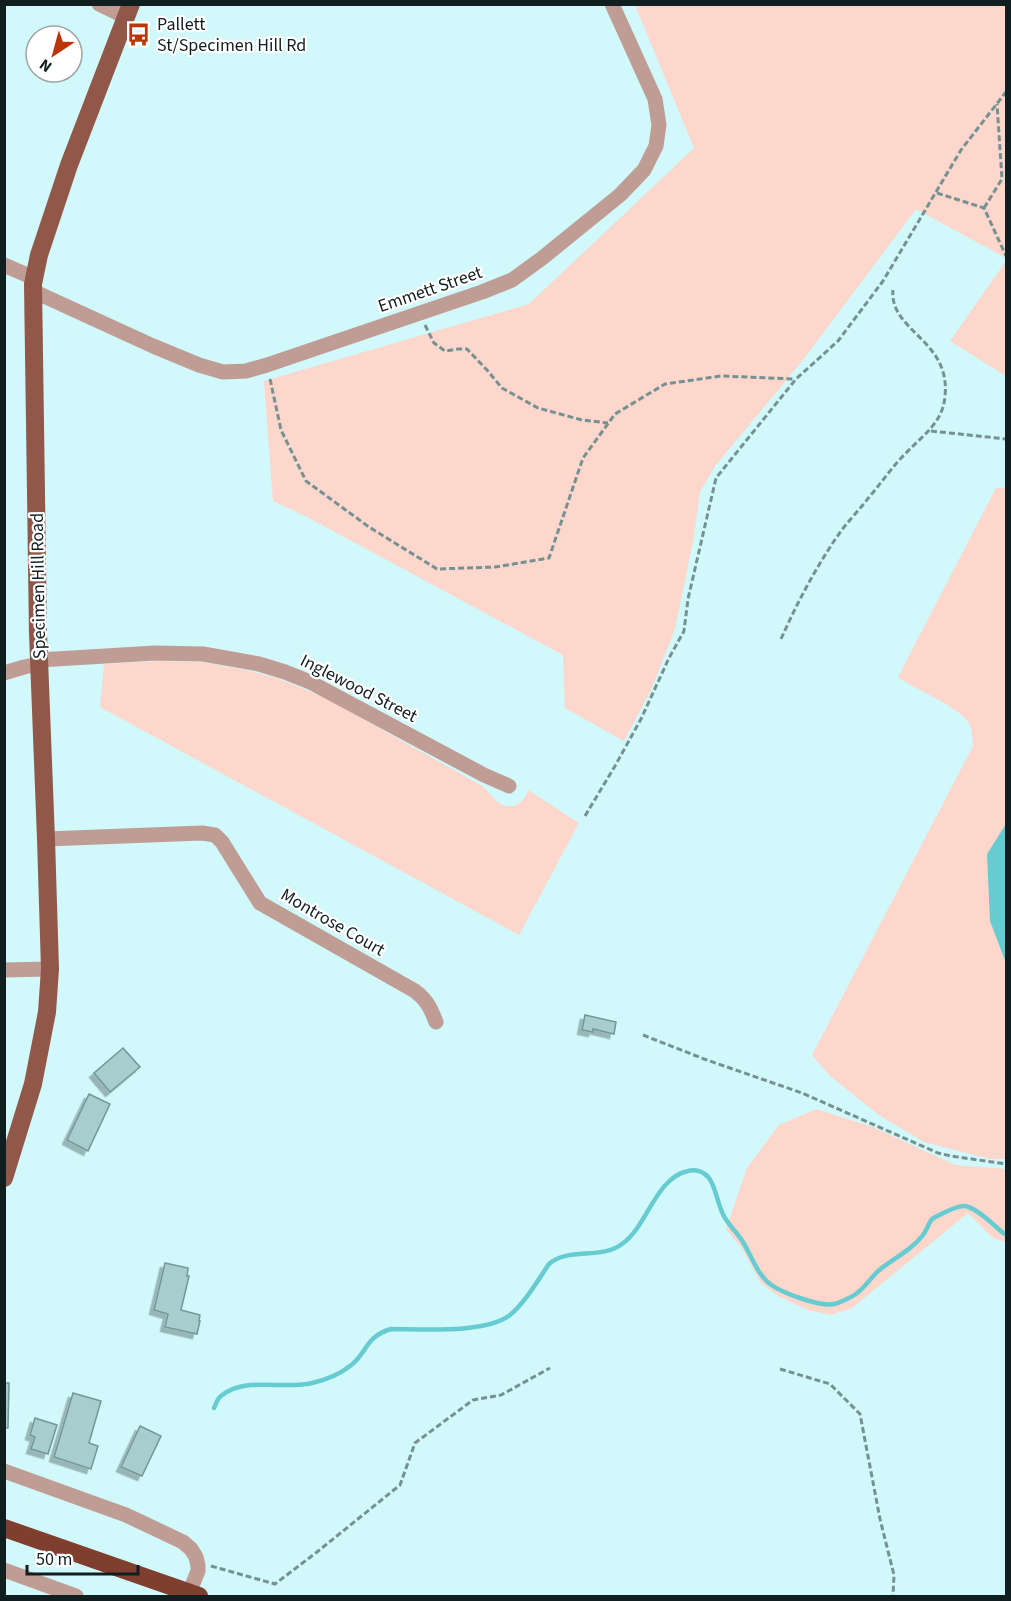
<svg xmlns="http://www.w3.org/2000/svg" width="1011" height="1601" font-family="'Source Sans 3',sans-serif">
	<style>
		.green { fill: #fdd6cc }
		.water { fill: #67ccd1 }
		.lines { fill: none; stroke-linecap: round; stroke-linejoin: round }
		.stream { stroke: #67ccd1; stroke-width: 4.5 }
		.building { fill: #a7cdcf; stroke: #739799; stroke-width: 1.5; filter: url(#shadow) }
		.path { stroke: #769192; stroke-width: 3; stroke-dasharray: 6 3; stroke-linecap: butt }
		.minor { stroke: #bf9d94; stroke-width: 15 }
		.major { stroke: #915849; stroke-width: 18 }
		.highway { stroke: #7f3e2e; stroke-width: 18 }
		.labels { text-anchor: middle; stroke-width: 4.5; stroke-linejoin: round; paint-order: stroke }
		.poi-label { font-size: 18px; fill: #101e1f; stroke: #fff; text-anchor: start }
		.street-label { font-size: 18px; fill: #101e1f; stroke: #fff }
	</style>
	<defs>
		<filter id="shadow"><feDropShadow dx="-4.5" dy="4.5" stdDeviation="0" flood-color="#0004"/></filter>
	</defs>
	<rect width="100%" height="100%" fill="#d1f8fa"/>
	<!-- green -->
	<path class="green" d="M635 5H1006V258L916 209 803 360 715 466 700 492 694 536 675 629 651 690 624 741 565 708 563 655 309 518 273 501 264 381 529 304 694 148Z
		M1006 261V376L950 341Z
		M996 488H1006V1159H990L924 1142 879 1115 830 1076 812 1055 973 746C972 739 973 729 969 723 957 705 917 691 898 677Z
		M159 661 201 662 246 670 277 678 326 698 482 786C489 791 493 800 501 804 513 811 525 802 528 790L579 823 519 935 100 707 104 664Z
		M816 1109 873 1127 955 1165 1006 1169V1242L993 1238 968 1213 852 1308 831 1315 808 1310 778 1296 761 1283 741 1247 726 1229 747 1168 779 1125Z"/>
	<!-- water -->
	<path class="water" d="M1006 824V963L990 921 987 854Z"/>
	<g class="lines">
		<!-- stream -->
		<path class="stream" d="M214 1408C216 1404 217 1399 221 1396 244 1376 285 1390 312 1383 325 1380 340 1374 350 1366 368 1353 364 1337 391 1329 421 1329 486 1334 510 1315 525 1303 538 1280 549 1264 568 1247 601 1260 622 1244 648 1226 655 1178 688 1171 696 1169 704 1172 709 1178 716 1188 717 1201 722 1212 726 1223 737 1232 743 1242 751 1255 757 1274 770 1284 782 1293 820 1307 834 1304 840 1303 846 1299 851 1297 862 1292 869 1280 877 1272 892 1259 911 1251 923 1235 927 1230 928 1224 932 1219 941 1214 953 1207 963 1206 974 1205 995 1226 1003 1233L1006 1234"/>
	</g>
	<!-- building -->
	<path class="building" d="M585 1015 616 1022 614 1034 593 1029V1032L582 1030Z
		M123 1048 140 1067 110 1092 94 1073Z
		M89 1094 110 1104 88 1151 67 1140Z
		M165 1263 188 1268 187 1276H189L181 1310 200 1315 199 1321H200L197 1334 165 1327 168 1314 154 1310Z
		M4 1383H9L8 1428H4Z
		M73 1393 101 1401 89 1443 98 1446 91 1469 54 1457Z
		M35 1418 57 1425 48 1454 31 1449 35 1437 30 1435Z
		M140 1426 161 1436 142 1476 121 1467Z"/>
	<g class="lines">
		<!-- path -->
		<path class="path" d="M937 193 984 208 1006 256
			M984 208 1002 179 997 104
			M425 325 434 343 445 351 458 349H467L487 370 502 388 538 408 582 420 608 423
			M270 379 281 430 306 481 369 527 437 569 495 567 549 558 583 458 615 414 665 384 721 376 795 379
			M931 431 1006 439
			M781 639C798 601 817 565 841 531 850 519 861 508 870 496 882 482 892 467 905 454 922 436 943 423 945 396 951 340 889 331 893 290
			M585 816 615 766 641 719 669 658 684 631 688 599 716 478 796 379 838 341 883 281 961 150 1006 92
			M643 1035 704 1059 802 1093 938 1153 951 1156 1006 1164
			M780 1369 830 1384 860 1414 880 1519 894 1575 893 1596
			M211 1566 275 1584 317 1552 400 1485 415 1443 473 1400 501 1395 550 1368"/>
		<!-- minor -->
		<path class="minor" d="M99 4 126 17
			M4 265 34 278
			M33 291 153 346 199 365 223 372 246 371 267 365 482 292 512 280 541 259 620 195 644 170 656 146 659 125 655 99 612 4
			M39 660 155 653 203 654 259 664 285 672 310 682 484 775 509 786
			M4 673 24 667 39 664
			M46 839 202 833 215 835 222 842 260 903 415 991C427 1000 431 1009 436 1022
			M4 970 50 969
			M4 1471 126 1515 183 1542 191 1549 196 1557 198 1566V1571L188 1596
			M4 1570 76 1596"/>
		<!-- major -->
		<path class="major" d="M4 1178 33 1084 47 1012 50 969 46 839 38 633 33 284 39 255 69 165 131 4"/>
		<!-- highway -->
		<path class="highway" d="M4 1528 199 1596"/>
	</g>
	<!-- icons -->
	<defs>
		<symbol id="bus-bare" viewBox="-9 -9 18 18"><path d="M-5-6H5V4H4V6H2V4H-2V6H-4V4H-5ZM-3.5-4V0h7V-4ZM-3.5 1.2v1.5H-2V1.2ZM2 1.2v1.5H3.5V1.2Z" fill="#bd340b" stroke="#fff" stroke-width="2.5" paint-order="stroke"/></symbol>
	</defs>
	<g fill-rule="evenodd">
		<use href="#bus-bare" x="122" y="18" width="33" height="33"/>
	</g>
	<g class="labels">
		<!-- poi labels -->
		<g class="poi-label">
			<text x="157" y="30">Pallett<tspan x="157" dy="21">St/Specimen Hill Rd</tspan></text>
		</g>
		<!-- street labels -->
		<g class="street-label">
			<text transform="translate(430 289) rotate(-19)" y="6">Emmett Street</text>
			<text transform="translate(38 586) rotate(-91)" y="6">Specimen Hill Road</text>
			<text transform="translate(359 688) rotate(27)" y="6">Inglewood Street</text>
			<text transform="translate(333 922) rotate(30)" y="6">Montrose Court</text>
		</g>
	</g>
	<!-- border -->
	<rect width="1011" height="1601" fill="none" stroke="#101e1f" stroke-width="12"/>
	<!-- north arrow -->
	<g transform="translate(54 54) rotate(216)"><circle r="28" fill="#ffffff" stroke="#9fa5a5" stroke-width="1.5"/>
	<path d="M0-4.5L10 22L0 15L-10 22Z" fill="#bd340b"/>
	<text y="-9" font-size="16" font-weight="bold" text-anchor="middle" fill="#101e1f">N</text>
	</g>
	<!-- scale -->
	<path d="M27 1565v9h111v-9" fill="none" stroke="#101e1f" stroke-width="3"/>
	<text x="36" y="1565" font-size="18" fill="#101e1f" stroke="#ffffff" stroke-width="4.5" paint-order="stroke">50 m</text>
</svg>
